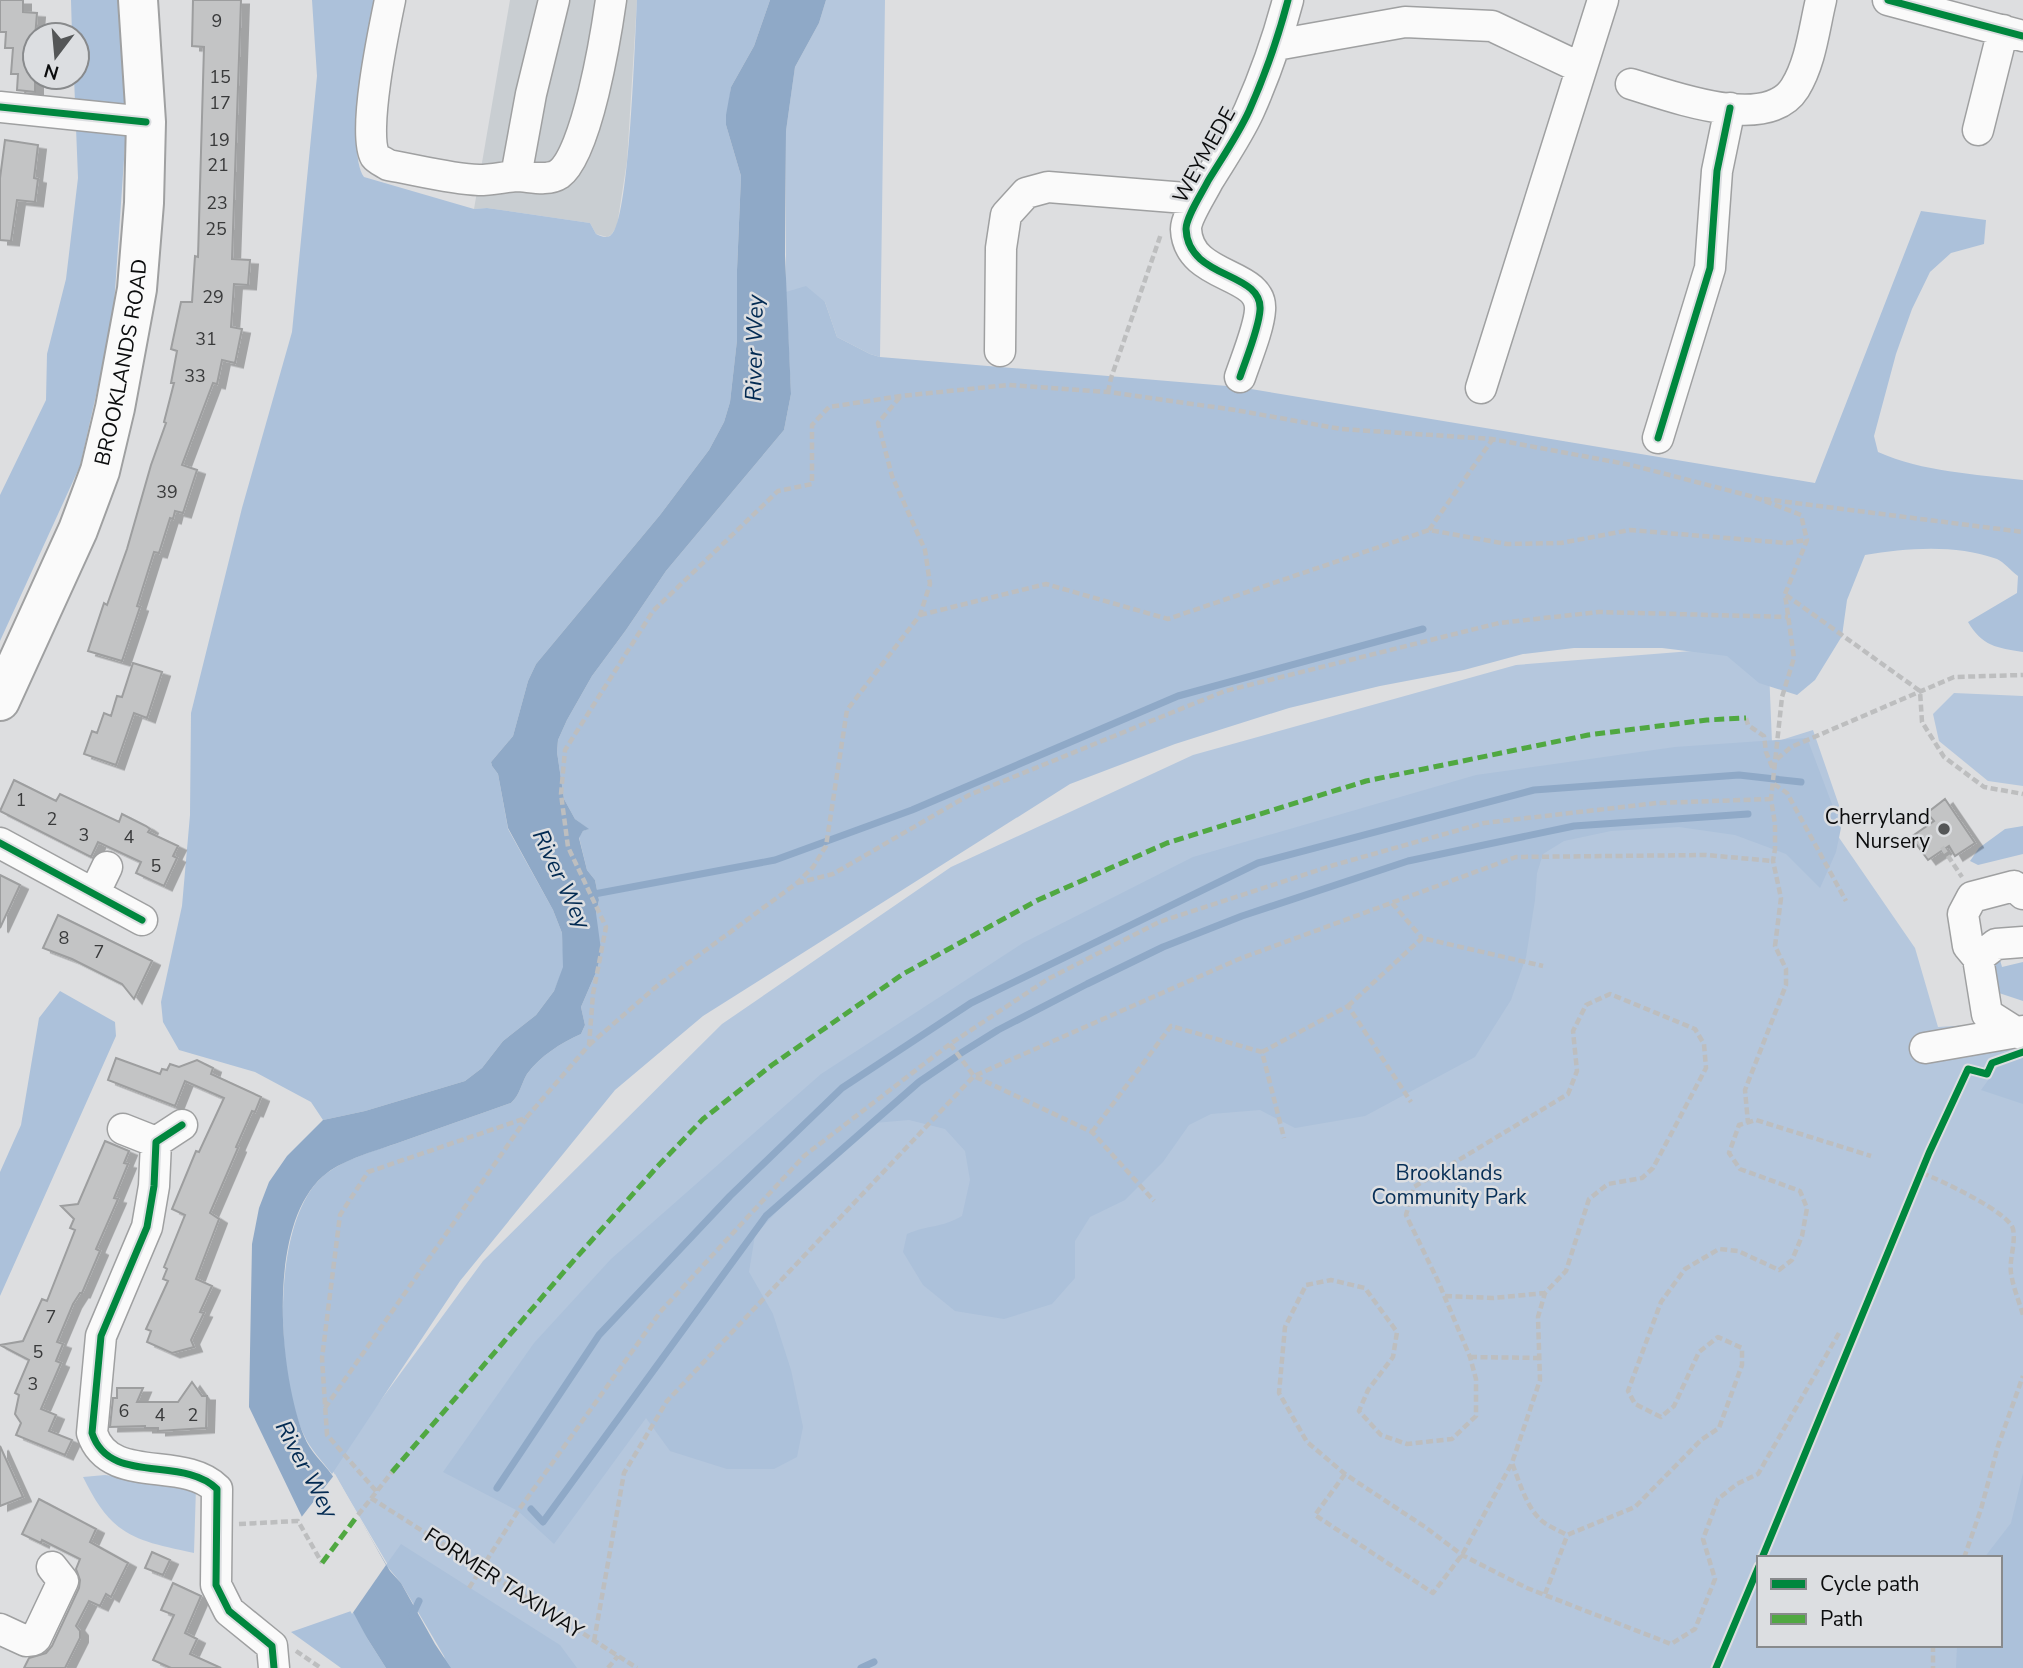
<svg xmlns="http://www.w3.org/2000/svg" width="2023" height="1668" font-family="'Nunito Sans',sans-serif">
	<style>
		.built { fill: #c9ced2 }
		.green { fill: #b5c7dd; fill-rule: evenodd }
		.forest { fill: #acc1da }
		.water { fill: #8fa9c7 }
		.pier { fill: #dddee0 }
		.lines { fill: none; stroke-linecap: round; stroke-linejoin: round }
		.stream { stroke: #8fa9c7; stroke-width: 7 }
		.building { fill: #c3c4c5; stroke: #9d9e9f; stroke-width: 2; filter: url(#shadow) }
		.minor-casing { stroke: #9fa0a1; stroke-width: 33 }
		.major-casing { stroke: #9fa0a1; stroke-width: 42 }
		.path { stroke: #bdbebf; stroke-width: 4.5; stroke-dasharray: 7 3.5; stroke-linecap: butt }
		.minor { stroke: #fafafa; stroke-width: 30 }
		.major { stroke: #fafafa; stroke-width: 38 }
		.quiet { stroke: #50a841; stroke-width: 5; stroke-dasharray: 10 5; stroke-linecap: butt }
		.cycleway-casing { stroke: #dcdee1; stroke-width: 11 }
		.cycleway { stroke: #00873e; stroke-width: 7 }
		.poi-dot { fill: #545657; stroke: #dcdee1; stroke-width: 2.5 }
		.labels { text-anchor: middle; stroke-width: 5; stroke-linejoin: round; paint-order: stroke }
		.number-label { font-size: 18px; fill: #393a3b }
		.street-label { font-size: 21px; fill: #0b0c0d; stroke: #dcdee1 }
		.poi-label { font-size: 21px; fill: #0b0c0d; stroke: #dcdee1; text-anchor: end }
		.park-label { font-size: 21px; fill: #072f57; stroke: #dcdee1 }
		.water-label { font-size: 23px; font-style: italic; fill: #022a52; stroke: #dcdee1 }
	</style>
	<defs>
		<filter id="shadow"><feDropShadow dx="8" dy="4.5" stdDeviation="0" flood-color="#0004"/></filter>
	</defs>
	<rect width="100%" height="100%" fill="#dddee0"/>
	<!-- built -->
	<path class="built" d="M510 0H637L627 161 617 226 611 235 607 237 596 234 590 223 487 208 474 209Z"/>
	<!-- green -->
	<path class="green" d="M826 0H885L880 357 870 354 837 337 825 302 786 292V131L795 67 819 23Z
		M1768 645 1772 743 1813 730 1843 817 1831 826 1915 948 1938 1027 1970 1025 1988 1038H2023V1668H448L444 1661 453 1589 388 1565 331 1468 483 1261 722 1024 951 867 1193 755 1516 665ZM1759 1558H2000V1645H1759Z
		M1954 693 2023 696V786L1988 781 1939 741 1933 714Z
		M105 1475 196 1487 194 1553C133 1540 112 1536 83 1477Z"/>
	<!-- forest -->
	<path class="forest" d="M71 0H119L128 101 113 320 80 466 0 641V495L46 400 47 354 66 279 78 178 74 77H77V35H72Z
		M312 0H379C372 36 344 149 364 177L474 209 487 208 590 223 596 234C600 236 607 239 611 235 630 221 635 33 637 0H770L754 46 731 87 726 125 741 176 737 270V340L730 402 724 422 709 450 660 515 536 664 528 681 513 736 491 762 492 766 498 774 508 829 553 910 562 933 564 967 554 991 536 1015 503 1041 482 1068 465 1081 365 1111 323 1120 311 1102 255 1072 179 1050 163 1022 161 1002 182 906 190 815 191 713 242 508 292 332 317 76Z
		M1921 211 1986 220 1984 244 1951 253 1930 272 1912 309 1896 354 1874 436 1878 452C1923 472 1975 474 2023 480V652C1997 648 1982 646 1968 622L2017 593 2018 576C2011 571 2004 562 1997 559 1955 544 1907 548 1865 555L1847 600 1842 636 1815 680 1797 695 1759 683 1727 656 1662 648H1574L1523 654 1464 670 1380 686 1289 708 1175 744 1070 784 703 1016 615 1090 460 1281 332 1474C323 1462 310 1449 304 1435 276 1376 269 1216 327 1173 346 1159 373 1151 395 1144 434 1130 472 1117 511 1103 520 1095 521 1084 527 1074 540 1056 561 1043 581 1034L585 1025 581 1007 597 970 596 913 599 900 595 880 587 870 579 837 583 831 588 829 575 819 564 799 557 752 558 740 567 720 592 676 626 630 666 571 784 430 791 394 786 292 806 286 825 302 837 337 870 354 880 357 1239 387 1815 483Z
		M1807 738 1841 828 1836 852 1820 888 1786 854 1735 835 1679 827 1611 831 1564 841 1543 854 1537 873 1535 900 1526 957 1511 1000 1475 1057 1365 1116 1295 1128 1260 1110 1211 1114 1189 1125 1163 1162 1125 1200 1090 1217 1075 1241V1278L1052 1304 1004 1319 955 1311 923 1285 903 1252 907 1234C927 1225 942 1228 962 1216L970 1180 965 1151 945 1129 909 1120 874 1123 823 1162 755 1235 749 1272 773 1314 791 1370 803 1427 797 1457 774 1469H727L670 1451 646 1418 554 1544 518 1511 443 1472 534 1343 611 1259 821 1074 1023 943 1193 857 1476 775 1675 747Z
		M2023 826V854L1978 865 1970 861 1979 848 2005 829Z
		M1998 953 2002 967 2023 962V1001L1996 992 1986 967Z
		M60 991 115 1022 116 1036 0 1296V1172L21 1125 39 1018Z
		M2023 1057V1104L1981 1090 2002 1061Z
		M2023 1473V1668H1956L1957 1645H2000V1558H1984L2011 1523Z
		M401 1544 560 1645 577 1668H451L401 1583 386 1565Z
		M354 1610 367 1638 386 1668H341L291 1632Z"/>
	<!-- water -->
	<path class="water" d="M770 0H826L819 23 795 67 786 131 785 255 791 394 784 430 666 571 626 630 592 676 567 720 558 740 557 752 564 799 575 819 589 829 583 831 579 838 587 870 595 880 599 900 596 913 601 950 597 970 581 1007 585 1025 581 1034C561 1043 540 1056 527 1074 521 1084 520 1095 511 1103 472 1117 434 1130 395 1144 374 1151 344 1160 327 1173 265 1220 279 1373 304 1436 310 1452 323 1462 332 1475 353 1506 371 1539 390 1571L401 1583 435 1644 451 1668H386L367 1638 302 1517 249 1407 252 1244 259 1208 269 1182 287 1156 323 1120 365 1111 465 1081 482 1068 503 1041 536 1015 554 991 563 967 562 933 553 910 508 828 498 774 492 766 491 762 513 736 528 681 536 664 660 515 709 450 724 422 730 402 737 340V270L741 176 726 125V115L731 87 754 46Z"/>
	<!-- pier -->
	<path class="pier" d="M335 1474 386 1565 352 1614 300 1519Z"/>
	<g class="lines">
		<!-- stream -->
		<path class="stream" d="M589 895 775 860 912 810 1178 696 1423 629
			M961 1053 998 1030 1087 984 1163 947 1242 916 1408 861 1574 826 1748 814
			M497 1488 599 1335 730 1196 842 1088 971 1003 1258 863 1534 790 1739 775 1801 782
			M531 1509 543 1522 766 1216 919 1082 956 1057
			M412 1616 419 1601
			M861 1668 874 1662"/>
	</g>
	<!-- building -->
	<path class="building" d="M0 0H23V12L37 13 32 74H35V92L17 90 18 74H11L13 48H5L6 32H0Z
		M193 0H241L232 259 250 260 248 285 234 284 231 327 242 329 235 363 222 360 217 384 213 383 182 465 197 470 183 513 175 511 173 519 170 518 159 553 154 552 137 606 140 607 122 661 88 651 104 603 107 605 127 549 151 465 166 423 164 422 174 383H171L177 351 171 349 181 302H192L195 256 198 257 204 47 192 46Z
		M5 140 38 145 34 178 38 179 35 202 17 200 11 241 0 240V178Z
		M133 663 162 672 147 718 134 713 116 765 84 754 92 731 97 733 104 713 111 716 117 696 122 697Z
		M14 780 56 801 60 794 119 822 122 814 146 826 150 829 148 832 178 846 173 856 177 858 164 886 136 873 141 862 98 842 91 857 0 811Z
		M1945 799 1975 843 1955 856 1949 846 1928 860 1911 837 1934 821 1927 813Z
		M0 875 20 885 0 928Z
		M58 915 152 961 134 999 122 984 72 959 43 948Z
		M116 1058 160 1074 162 1069 167 1070 170 1064 179 1067 197 1060 213 1068 211 1074 261 1097 255 1112 252 1111 236 1147 238 1148 210 1213 219 1219 196 1279 212 1286 200 1312 204 1313 191 1340 194 1347 172 1353 147 1342 151 1331 146 1329 168 1281 163 1279 167 1269 164 1267 185 1215 172 1209 196 1151 199 1152 224 1098 185 1081 175 1106 108 1080Z
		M105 1141 129 1151 124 1163 128 1164 114 1198 118 1199 96 1249 100 1251 82 1293H80L73 1304 57 1342 63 1344 56 1361 61 1363 41 1409 56 1415 49 1431 72 1440 65 1455 16 1435 21 1423 15 1414 19 1395 15 1393 29 1360 0 1345 23 1341 42 1299 47 1301 75 1230 70 1228 74 1219 61 1206 78 1204Z
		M192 1382 202 1396H207L206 1428 158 1431V1428H145V1426L110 1427 113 1398H117V1388H143L137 1402H178Z
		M0 1446 23 1497 0 1506Z
		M39 1499 96 1529 90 1542 128 1563 111 1597 106 1594 100 1606 89 1601 76 1626 80 1631V1638L65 1668H24L29 1658 46 1653 52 1646 79 1588 80 1580 76 1569 80 1559 42 1540 41 1543 22 1534Z
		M152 1552 170 1560 163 1575 145 1568Z
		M173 1583 201 1596 185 1633 197 1639 190 1654 221 1668H171L153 1660 174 1615 161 1610Z"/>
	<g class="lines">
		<defs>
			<path id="minor" d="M390 0C384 29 362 133 375 156 378 160 384 162 388 165 417 170 450 179 479 180 491 180 504 177 516 176 529 176 547 182 559 174 587 154 606 35 611 0
				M1888 0 2023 36
				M1276 45 1405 22 1492 26 1581 68
				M1631 84C1671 96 1767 133 1795 88 1811 62 1814 29 1821 0
				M0 107 146 122
				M1978 130 2003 30
				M516 176 531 94 554 0
				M1000 351 1001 248 1006 215 1026 193 1048 187 1198 199
				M1240 377C1246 359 1259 328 1260 310 1263 271 1188 280 1186 229 1186 217 1202 193 1208 181 1222 158 1238 135 1249 111 1265 75 1278 38 1288 0
				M1481 388 1603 0
				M1658 438 1710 268 1717 171 1730 108
				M0 843 142 920
				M94 894 107 867
				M1978 958 1996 944 2023 942
				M2017 1033 1987 1014 1978 958 1968 946 1963 914 1972 897 2014 886 2023 894
				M1925 1048 2023 1031
				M182 1125 156 1142 154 1186 147 1227 101 1336 92 1433C109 1486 183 1455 217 1489L216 1585 229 1611 272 1646 274 1668
				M123 1129 156 1142
				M0 1629 26 1641 34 1640 36 1638 63 1581 52 1567"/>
			<g id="major">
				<path id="s1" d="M0 701 78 530 100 471 115 408 137 289 144 203 146 122 138 0"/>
			</g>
		</defs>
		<!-- minor casing -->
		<use href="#minor" class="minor-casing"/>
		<!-- major casing -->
		<use href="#major" class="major-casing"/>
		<!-- path -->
		<path class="path" d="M1108 392 1111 378 1161 234
			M1764 499 2023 532
			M1429 530 1492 440
			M1786 595 1920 691 1922 722 1944 757 1984 787 2023 794
			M920 615 1046 584 1168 619 1429 530 1507 544 1561 543 1630 530 1787 543 1806 540
			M1746 718 1748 725 1764 736 1766 752 1773 769
			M1777 759 1791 747 1954 677 2023 675
			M1774 784 1787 793 1846 901
			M1942 847 1962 877
			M797 883 833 874 969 795 1225 691 1499 623 1599 612 1788 617
			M1392 903 1422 938
			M1348 1006 1422 938 1543 966
			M950 1044 974 1076 1092 1132 1154 1201
			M589 1045 657 986 797 883 813 867 826 846 847 710 920 615 930 584 925 550 892 476 878 423 900 397
			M1262 1052 1348 1006 1411 1102
			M1092 1132 1171 1026 1262 1052 1284 1138
			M1929 1153 1968 1069
			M1922 1173C1940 1180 2009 1212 2013 1229 2016 1244 2009 1259 2011 1273 2013 1287 2019 1301 2023 1315
			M1445 1296 1493 1298 1545 1293
			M1839 1333 1758 1474 1737 1484 1718 1499 1703 1539 1715 1579 1695 1629 1671 1644 1527 1588 1462 1555 1425 1527 1345 1474 1307 1442 1279 1393 1285 1327 1306 1285 1331 1280 1365 1288 1397 1332 1393 1357 1368 1390 1359 1411 1381 1435 1407 1444 1452 1439 1476 1416V1379L1470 1357 1438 1281 1406 1215 1414 1187 1568 1094 1577 1071 1573 1031 1586 1005 1610 994 1695 1029 1704 1044 1706 1068 1653 1168 1642 1178 1608 1184 1589 1199 1566 1271 1545 1293 1538 1317 1540 1380 1512 1463C1519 1481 1525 1502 1537 1516 1544 1525 1558 1530 1567 1535L1635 1507 1701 1440 1719 1428 1742 1365V1348L1718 1337 1699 1352 1674 1406 1661 1417 1635 1404 1628 1391 1661 1302 1685 1269 1719 1249 1738 1251 1779 1270 1792 1260 1802 1236 1807 1208 1800 1191 1740 1169 1729 1153 1739 1125 1756 1120 1871 1156
			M1470 1357 1539 1358
			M325 1408 526 1119
			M1345 1474 1315 1515 1433 1593 1462 1555 1512 1463
			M376 1491 327 1435 322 1358 340 1215 368 1172 526 1118 589 1045 593 994 606 927 568 847 561 794 565 750 653 611 778 491 812 484V425L829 407 901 396 1008 385 1108 392 1235 410 1341 429 1492 439 1631 465 1754 497 1801 515 1807 540 1785 594 1794 658 1782 697 1771 799 1775 824V849L1773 861 1781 898 1775 946 1786 969V985L1745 1090 1748 1123
			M371 1498 637 1668
			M358 1515 392 1472
			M239 1524 298 1521 322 1563
			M1964 1558 1981 1509 1998 1446 2023 1376
			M469 1588 518 1511 661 1311 804 1156 950 1044 1048 979 1159 922 1334 865 1484 823 1657 803 1771 799
			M1545 1594 1567 1536
			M594 1641 624 1473 667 1401 974 1076 1239 959 1516 857 1706 855 1773 861
			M1933 1645V1668
			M296 1651 321 1668
			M608 1668 618 1656"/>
		<!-- minor -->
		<use href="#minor" class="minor"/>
		<!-- major -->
		<use href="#major" class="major"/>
		<!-- quiet -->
		<path class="quiet" d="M392 1472 568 1267 657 1167 703 1119 772 1065 903 974 1038 900 1167 843 1366 781 1588 735 1707 720 1746 718
			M322 1563 358 1515"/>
		<defs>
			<path id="cycleway" d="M1888 0 2023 36
				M0 107 146 122
				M1240 377C1246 359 1259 328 1260 310 1263 271 1188 280 1186 229 1186 217 1202 193 1208 181 1222 158 1238 135 1249 111 1265 75 1278 38 1288 0
				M1658 438 1710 268 1717 171 1730 108
				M0 843 142 920
				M182 1125 156 1142 154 1186 147 1227 101 1336 92 1433C109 1486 183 1455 217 1489L216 1585 229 1611 272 1646 274 1668
				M1762 1558 1929 1153 1968 1069 1987 1074 1992 1063 2023 1052
				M1716 1668 1759 1566"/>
		</defs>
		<!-- cycleway casing -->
		<use href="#cycleway" class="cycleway-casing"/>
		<!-- cycleway -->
		<use href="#cycleway" class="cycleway"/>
	</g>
	<!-- markers -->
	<circle class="poi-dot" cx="1944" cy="829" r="7"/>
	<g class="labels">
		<!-- number labels -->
		<g class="number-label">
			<text x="217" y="27">9</text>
			<text x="220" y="83">15</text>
			<text x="220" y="109">17</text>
			<text x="219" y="146">19</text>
			<text x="218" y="171">21</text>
			<text x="217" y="209">23</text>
			<text x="216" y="235">25</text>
			<text x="213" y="303">29</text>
			<text x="206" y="345">31</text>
			<text x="195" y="382">33</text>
			<text x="167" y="498">39</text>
			<text x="21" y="806">1</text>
			<text x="52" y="825">2</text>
			<text x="84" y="841">3</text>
			<text x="129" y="843">4</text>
			<text x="156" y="872">5</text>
			<text x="64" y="944">8</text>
			<text x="99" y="958">7</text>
			<text x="51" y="1323">7</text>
			<text x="38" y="1358">5</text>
			<text x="33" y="1390">3</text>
			<text x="124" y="1417">6</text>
			<text x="160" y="1421">4</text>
			<text x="193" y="1421">2</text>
		</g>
		<!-- street labels -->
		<g class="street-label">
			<text transform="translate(1204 155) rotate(-61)" y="7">WEYMEDE</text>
			<text dy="7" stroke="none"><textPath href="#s1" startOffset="362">BROOKLANDS ROAD</textPath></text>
			<text transform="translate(504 1583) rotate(33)" y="7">FORMER TAXIWAY</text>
		</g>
		<!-- poi labels -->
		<g class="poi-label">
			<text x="1930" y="824">Cherryland<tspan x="1930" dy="24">Nursery</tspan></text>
		</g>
		<!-- park labels -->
		<g class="park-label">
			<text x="1449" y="1180">Brooklands<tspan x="1449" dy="24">Community Park</tspan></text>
		</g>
		<!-- water labels -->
		<g class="water-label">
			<text transform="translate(754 348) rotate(-89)" y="8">River Wey</text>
			<text transform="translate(562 879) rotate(65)" y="8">River Wey</text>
			<text transform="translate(307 1469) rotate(62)" y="8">River Wey</text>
		</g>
	</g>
	<!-- legend -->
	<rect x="1757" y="1556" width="245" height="91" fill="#dcdee1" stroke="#888a8c" stroke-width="2"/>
	<rect x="1771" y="1579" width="35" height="10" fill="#00873e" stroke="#888a8c" stroke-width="2"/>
	<text x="1820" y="1591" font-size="21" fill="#0b0c0d">Cycle path</text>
	<rect x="1771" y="1614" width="35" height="10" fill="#50a841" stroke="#888a8c" stroke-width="2"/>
	<text x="1820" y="1626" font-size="21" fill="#0b0c0d">Path</text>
	<!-- north arrow -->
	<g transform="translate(56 56) rotate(196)"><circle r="33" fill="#dcdee1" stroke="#888a8c" stroke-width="2"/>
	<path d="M0-5L12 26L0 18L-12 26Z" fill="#545657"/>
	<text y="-10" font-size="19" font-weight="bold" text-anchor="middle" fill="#0b0c0d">N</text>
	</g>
</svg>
